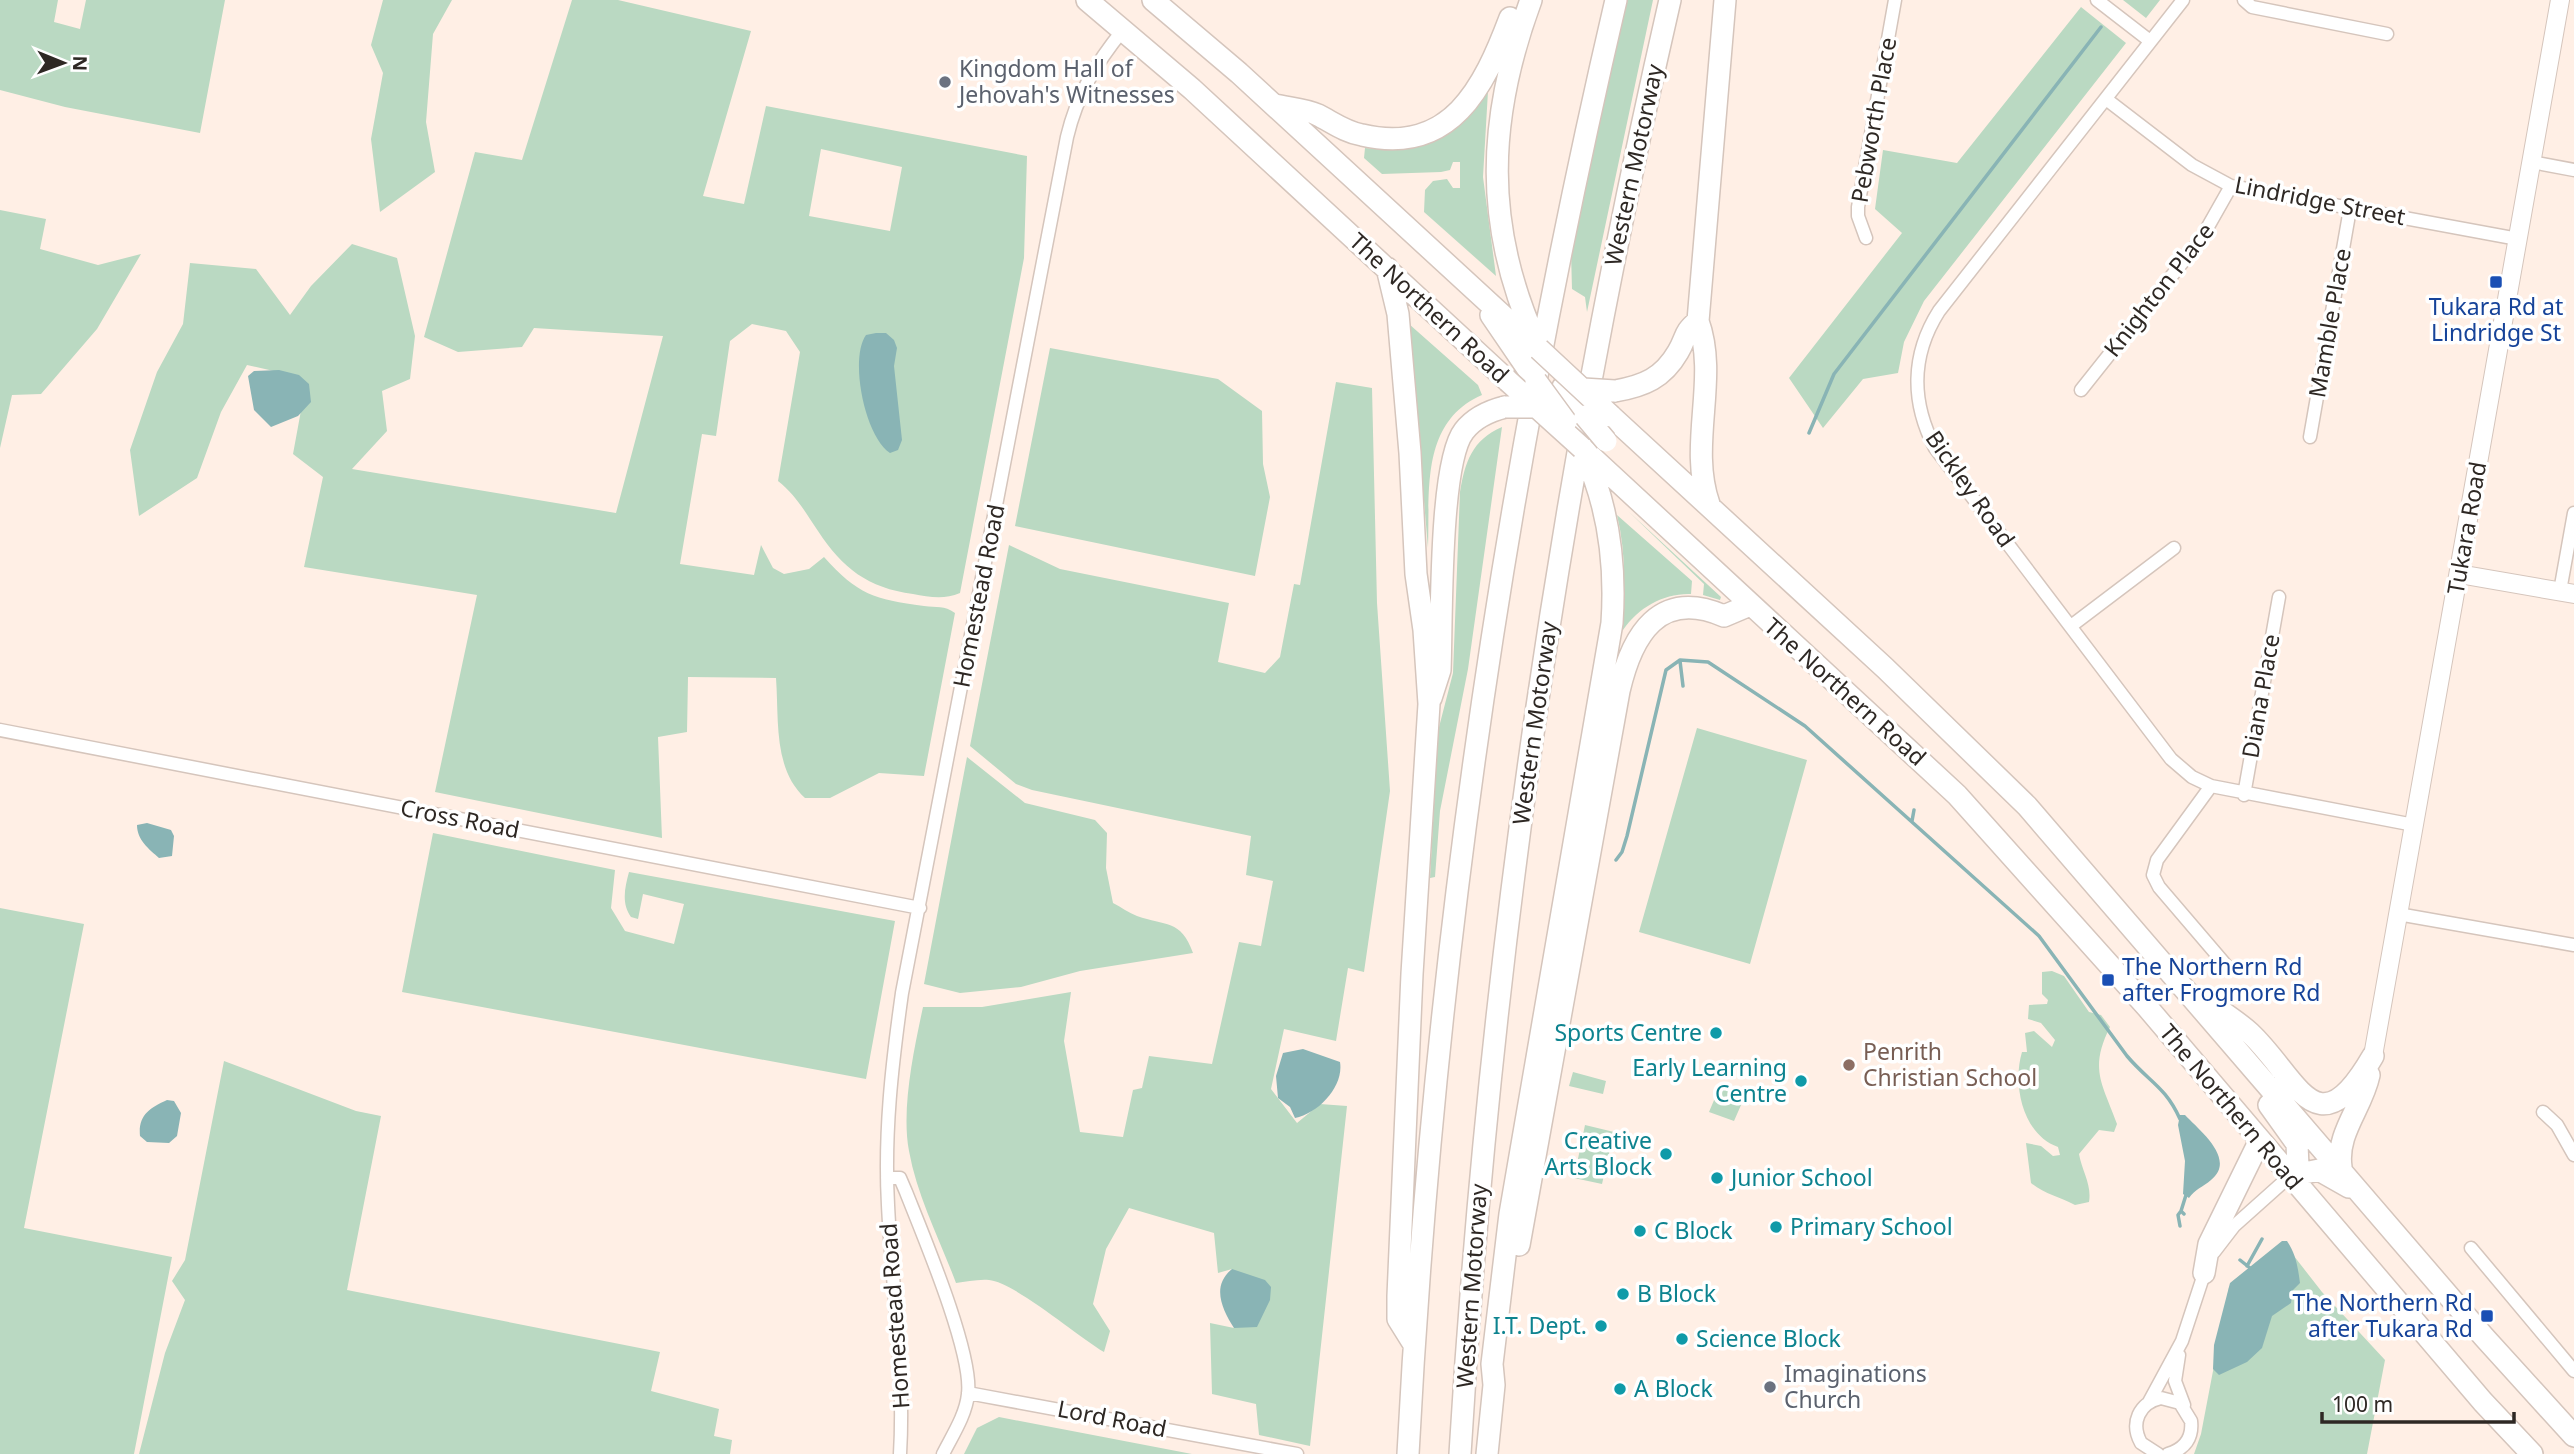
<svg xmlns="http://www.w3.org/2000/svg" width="2574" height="1454" font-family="'Noto Sans',sans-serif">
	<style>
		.green { fill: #bad9c2; fill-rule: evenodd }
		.water { fill: #89b4b5 }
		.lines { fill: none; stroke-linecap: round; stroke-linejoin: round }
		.stream { stroke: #89b4b5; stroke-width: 3.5 }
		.street-casing { stroke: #d5c5bc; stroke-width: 15 }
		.secondary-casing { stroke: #d5c5bc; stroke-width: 20 }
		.highway-casing { stroke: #d5c5bc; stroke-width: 24 }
		.street { stroke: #fff; stroke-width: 12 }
		.secondary { stroke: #fff; stroke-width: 18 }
		.highway { stroke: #fff; stroke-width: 21 }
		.highway-bridge-casing { stroke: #d5c5bc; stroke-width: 24; stroke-linecap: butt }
		.highway-bridge { stroke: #fff; stroke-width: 21 }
		.worship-dot { fill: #6b7280; stroke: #fff; stroke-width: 2.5 }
		.transit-dot { fill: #1a4fb4; stroke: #fff; stroke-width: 2.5 }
		.culture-dot { fill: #0f9aa8; stroke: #fff; stroke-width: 2.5 }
		.education-dot { fill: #8d6e63; stroke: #fff; stroke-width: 2.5 }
		.labels { text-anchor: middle; stroke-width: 7; stroke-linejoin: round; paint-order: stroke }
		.worship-label { font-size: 23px; fill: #5b616d; stroke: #fff; text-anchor: start }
		.street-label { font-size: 23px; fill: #2e2824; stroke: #fff }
		.transit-label { font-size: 23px; fill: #164399; stroke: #fff }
		.culture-label { font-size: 23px; fill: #0d838f; stroke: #fff; text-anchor: start }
		.education-label { font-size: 23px; fill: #785e54; stroke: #fff; text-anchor: start }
	</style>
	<rect width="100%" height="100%" fill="#ffefe5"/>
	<!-- green -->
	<path class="green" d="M0 0H58L54 22 80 29 86 0H225L200 133 65 107 0 90Z
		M383 0H452L433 34 426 122 435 172 380 212 371 139 383 73 371 45Z
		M572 0H618L751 31 703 196 744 204 766 106 1027 156 1024 258 960 593C944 600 929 597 913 594 868 588 842 568 818 531 805 512 796 495 778 481L800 352 786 331 752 324 730 341 716 436 702 434 680 564 754 575 761 545 773 568 784 574 809 569 824 557C858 595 874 599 924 606 937 608 944 605 955 613L924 776 879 773 830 798H805C773 769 779 719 776 678L688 677 687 732 658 737 662 838 435 792 477 595 304 567 323 477 293 454 302 405 300 377 247 365 221 412 197 478 139 516 130 450 157 372 183 324 190 263 256 269 290 315 311 286 352 244 397 258 415 336 410 379 382 391 387 431 352 469 616 513 663 336 534 328 522 347 458 352 424 337 475 152 522 160ZM821 149 902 167 890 231 809 216Z
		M1625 0H1653L1587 312 1585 297 1572 289 1571 252Z
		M2123 0H2160L2146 18Z
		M2081 7 2126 43 1924 301 1904 342 1898 373 1863 379 1823 428 1789 378 1902 233 1875 209 1883 150 1957 163Z
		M1488 91 1483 177 1496 276 1424 212 1425 190 1433 181 1447 179 1453 188H1460V162H1453L1450 170 1441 172 1382 174 1364 158 1365 148C1413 153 1461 132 1488 91Z
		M0 210 46 219 40 249 98 265 141 254 97 329 41 394 12 395 0 448Z
		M1409 324 1478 385 1482 395C1420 422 1430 492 1428 548Z
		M1050 348 1218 379 1262 411 1263 464 1270 497 1255 576 1015 526Z
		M1336 382 1372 388 1377 603 1390 791 1364 972 1348 968 1336 1041 1284 1029 1271 1089 1297 1123 1320 1104 1347 1106 1310 1446 1259 1435 1256 1404 1212 1394 1210 1323 1234 1328 1232 1269 1218 1273 1214 1233 1129 1208 1106 1249 1093 1304 1110 1331 1104 1352C1077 1336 1014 1282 989 1280 978 1279 966 1282 956 1283 940 1240 917 1196 909 1151 901 1109 914 1049 923 1007H982L1071 992 1064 1041 1080 1132 1123 1137 1133 1090 1142 1088 1149 1056 1212 1064 1239 942 1261 946 1273 881 1246 875 1251 836 1032 790 1016 784 970 746 1009 545 1060 569 1229 603 1218 662 1265 673 1280 657 1294 584 1300 585Z
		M1502 427 1468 669 1440 811 1435 877 1430 878 1438 731 1453 673 1460 492C1465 462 1472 440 1502 427Z
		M1628 511 1721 597 1720 600 1703 595 1704 584Z
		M1617 515 1692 581 1691 594C1664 593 1639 607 1623 630L1619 629C1626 590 1626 553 1617 515Z
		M1697 728 1807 760 1750 964 1639 932Z
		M967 757 1025 803 1095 820 1107 833 1106 868 1113 903C1121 907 1129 913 1137 916 1165 926 1181 919 1193 953L1080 971 1021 987 960 993 924 984Z
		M433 833 615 870 611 908 625 931 674 944 684 904 643 894 638 919 631 917C621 903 625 887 629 872L895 921 866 1079 402 992Z
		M0 908 84 924 24 1228 172 1257 134 1454H0Z
		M2052 971 2064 976 2089 1012 2101 1015 2110 1027C2089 1069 2102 1083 2117 1124L2114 1132 2099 1130 2079 1154C2082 1171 2092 1185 2089 1202L2075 1205C2060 1197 2044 1194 2031 1183L2026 1143 2041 1146 2053 1156 2060 1155 2058 1147C2023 1135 2012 1085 2022 1052H2027L2025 1033 2034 1031 2052 1047 2055 1040 2041 1023 2028 1019 2029 1005 2047 1004 2048 1000 2042 994V972Z
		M224 1061 356 1111 381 1116 347 1290 660 1352 651 1391 719 1409 714 1436 732 1440 730 1454H139L165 1353 185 1300 172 1281 185 1260Z
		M1573 1072 1606 1081 1603 1094 1569 1086Z
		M1720 1086 1745 1096 1734 1121 1709 1112Z
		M1585 1125 1614 1132 1602 1184 1574 1178Z
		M2283 1242 2322 1292 2385 1360 2367 1454H2194L2201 1434 2229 1287Z
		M999 1417 1192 1454H964L977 1428Z"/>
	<!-- water -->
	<path class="water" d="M876 333H886L894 340 897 348 894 366 902 440 898 450 890 453C865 437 849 359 866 335Z
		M279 370 299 375 309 384 311 402 298 416 271 427 254 410 248 376 254 371Z
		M147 823 171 830 174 836 172 856 159 858C149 849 137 840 137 825Z
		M1303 1049 1340 1062C1344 1086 1319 1113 1295 1118L1290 1107 1278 1098 1276 1076 1283 1053Z
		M167 1100 174 1101 181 1113 177 1136 169 1143 147 1142 140 1136C138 1116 149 1108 167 1100Z
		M2180 1115H2185C2199 1130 2237 1159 2211 1180 2203 1187 2195 1189 2189 1198L2183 1194 2185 1161 2178 1125Z
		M2282 1241H2287C2296 1254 2298 1268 2300 1283L2293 1290 2291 1303 2272 1316 2262 1348 2247 1362 2219 1375 2213 1369 2214 1345 2230 1283Z
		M1232 1269 1265 1280 1271 1287 1270 1300 1257 1327 1234 1328C1222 1309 1211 1286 1232 1269Z"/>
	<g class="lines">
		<!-- stream -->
		<path class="stream" d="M1809 433 1834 374 2101 27
			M1680 661 1683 686
			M1912 821 1914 810
			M1616 860 1622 852 1627 836 1666 670 1680 660 1708 662 1805 726 2039 936 2127 1056C2149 1082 2165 1086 2180 1119
			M2184 1214 2181 1211 2186 1195
			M2180 1226 2178 1215 2181 1211
			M2240 1260 2250 1268
			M2247 1266 2262 1239"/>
		<defs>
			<path id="street" d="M2097 0 2150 41
				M2183 0 1939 311C1911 355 1911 402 1935 448L2171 759 2192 777 2211 786 2414 825
				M2244 0 2252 7 2387 34
				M2106 99 2192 165 2231 186 2518 239
				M2532 162 2574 170
				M1866 238 1858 216V207L1895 0
				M2081 390 2201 239 2231 186
				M2310 437 2350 209
				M2560 591 2574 513
				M2071 626 2174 548
				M0 730 920 908
				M2211 786 2157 860 2153 875 2159 887 2230 970
				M2244 795 2279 597
				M2398 914 2574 945
				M2543 1112 2557 1125 2574 1155
				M887 1178H900L906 1192C923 1235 973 1353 968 1394 966 1415 952 1436 943 1454
				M2471 1248 2574 1371
				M2214 1252 2234 1226 2290 1176
				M2179 1355 2175 1381 2184 1405
				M968 1393 1297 1454
				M2149 1402 2182 1341 2206 1268
				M900 1454C905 1370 892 1289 888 1205 884 1133 892 1064 902 993L1067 137C1077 95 1096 63 1123 30
				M2158 1454 2141 1443C2130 1423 2139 1403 2161 1398L2180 1403 2191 1421C2193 1438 2185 1449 2168 1454"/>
			<path id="secondary" d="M2459 574 2574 594
				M2373 1056 2560 0"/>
			<path id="highway" d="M1087 0 1192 89 1508 381
				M1153 0 1239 73 1539 349
				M1531 0C1487 119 1483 226 1537 344
				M1275 105C1288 108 1306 109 1318 115 1332 122 1345 132 1362 135 1451 156 1484 87 1510 18
				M1387 268 1398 314 1410 453 1416 574 1424 630 1429 704 1412 974 1398 1296V1319L1413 1343
				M1491 315 1536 381
				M1563 387 1585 416
				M1615 391C1644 386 1663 378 1678 352 1687 337 1683 333 1698 321
				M1611 416 1885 668 2027 806 2484 1337 2574 1436
				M1582 448 1957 795 2147 1007 2483 1402 2532 1454
				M1709 504C1688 444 1719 379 1698 321L1725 0
				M1431 698 1440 670C1442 622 1439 463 1464 431 1474 418 1489 411 1505 407
				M2210 1003C2223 1013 2238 1022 2250 1033 2298 1078 2316 1154 2373 1056
				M2269 1105 2297 1144 2298 1167 2290 1176
				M2341 1167C2336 1133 2362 1108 2369 1075
				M2290 1176 2319 1170 2349 1187
				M1519 1245 1619 691C1632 635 1659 588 1724 616L1750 605
				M2204 1273 2209 1244 2260 1140
				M1408 1454C1433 966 1505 476 1616 0
				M1460 1454C1489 965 1560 478 1670 0
				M1487 1454 1494 1385 1492 1364 1510 1214 1612 623C1616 564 1609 507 1584 453"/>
		</defs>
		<!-- street casing -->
		<use href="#street" class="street-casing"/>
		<!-- secondary casing -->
		<use href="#secondary" class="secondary-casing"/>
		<!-- highway casing -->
		<use href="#highway" class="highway-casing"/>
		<!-- street -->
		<use href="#street" class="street"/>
		<!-- secondary -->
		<use href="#secondary" class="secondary"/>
		<!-- highway -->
		<use href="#highway" class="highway"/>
		<defs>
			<path id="highway-bridge" d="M1539 349 1611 416
				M1508 381 1582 448
				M1536 381 1566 422
				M1583 389 1615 391
				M1505 407H1537
				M1585 416 1606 441"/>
		</defs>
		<!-- highway-bridge casing -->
		<use href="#highway-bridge" class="highway-bridge-casing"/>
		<!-- highway-bridge -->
		<use href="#highway-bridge" class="highway-bridge"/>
	</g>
	<!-- markers -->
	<g class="worship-dot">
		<circle cx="945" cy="82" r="7"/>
		<circle cx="1770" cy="1387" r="7"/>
	</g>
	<g class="transit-dot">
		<rect x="2489" y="275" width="14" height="14" rx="3.5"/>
		<rect x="2101" y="973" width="14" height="14" rx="3.5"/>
		<rect x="2480" y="1309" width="14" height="14" rx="3.5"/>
	</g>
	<g class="culture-dot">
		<circle cx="1716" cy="1033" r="7"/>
		<circle cx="1801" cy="1081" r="7"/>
		<circle cx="1666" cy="1154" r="7"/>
		<circle cx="1717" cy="1178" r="7"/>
		<circle cx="1776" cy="1227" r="7"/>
		<circle cx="1640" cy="1231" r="7"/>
		<circle cx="1623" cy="1294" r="7"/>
		<circle cx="1601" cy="1326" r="7"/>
		<circle cx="1682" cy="1339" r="7"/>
		<circle cx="1620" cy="1389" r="7"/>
	</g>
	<circle class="education-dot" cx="1849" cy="1065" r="7"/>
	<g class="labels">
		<!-- worship labels -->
		<g class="worship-label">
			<text x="959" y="77">Kingdom Hall of<tspan x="959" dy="26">Jehovah's Witnesses</tspan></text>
			<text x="1784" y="1382">Imaginations<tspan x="1784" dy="26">Church</tspan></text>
		</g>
		<!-- street labels -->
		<g class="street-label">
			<text transform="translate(1874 120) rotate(-80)" y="8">Pebworth Place</text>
			<text transform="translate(1634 165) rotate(-78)" y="8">Western Motorway</text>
			<text transform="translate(2320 201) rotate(11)" y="8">Lindridge Street</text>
			<text transform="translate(2159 290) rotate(-52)" y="8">Knighton Place</text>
			<text transform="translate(1429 308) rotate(43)" y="8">The Northern Road</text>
			<text transform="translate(2330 323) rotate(-80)" y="8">Mamble Place</text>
			<text transform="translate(1970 489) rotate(55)" y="8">Bickley Road</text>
			<text transform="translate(2467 528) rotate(-80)" y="8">Tukara Road</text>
			<text transform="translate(979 596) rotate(-79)" y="8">Homestead Road</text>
			<text transform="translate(1845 692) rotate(42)" y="8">The Northern Road</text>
			<text transform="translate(2261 696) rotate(-80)" y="8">Diana Place</text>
			<text transform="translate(1535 723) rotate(-82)" y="8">Western Motorway</text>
			<text transform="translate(460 819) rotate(11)" y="8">Cross Road</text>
			<text transform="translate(2231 1107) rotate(50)" y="8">The Northern Road</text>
			<text transform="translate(1472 1286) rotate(-86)" y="8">Western Motorway</text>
			<text transform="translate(895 1316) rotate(-94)" y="8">Homestead Road</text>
			<text transform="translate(1112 1419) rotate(11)" y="8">Lord Road</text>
		</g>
		<!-- transit labels -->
		<g class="transit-label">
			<text x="2496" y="315">Tukara Rd at<tspan x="2496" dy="26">Lindridge St</tspan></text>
			<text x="2122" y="975" text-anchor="start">The Northern Rd<tspan x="2122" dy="26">after Frogmore Rd</tspan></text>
			<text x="2473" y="1311" text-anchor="end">The Northern Rd<tspan x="2473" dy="26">after Tukara Rd</tspan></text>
		</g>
		<!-- culture labels -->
		<g class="culture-label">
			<text x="1702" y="1041" text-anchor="end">Sports Centre</text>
			<text x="1787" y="1076" text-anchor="end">Early Learning<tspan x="1787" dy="26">Centre</tspan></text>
			<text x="1652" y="1149" text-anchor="end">Creative<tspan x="1652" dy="26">Arts Block</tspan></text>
			<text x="1731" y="1186">Junior School</text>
			<text x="1790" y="1235">Primary School</text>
			<text x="1654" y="1239">C Block</text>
			<text x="1637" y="1302">B Block</text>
			<text x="1587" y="1334" text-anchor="end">I.T. Dept.</text>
			<text x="1696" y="1347">Science Block</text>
			<text x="1634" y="1397">A Block</text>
		</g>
		<!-- education labels -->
		<g class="education-label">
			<text x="1863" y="1060">Penrith<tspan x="1863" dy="26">Christian School</tspan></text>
		</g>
	</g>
	<!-- north arrow -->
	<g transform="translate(63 63) rotate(91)" stroke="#ffffff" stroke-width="5" paint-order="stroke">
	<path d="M0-5L12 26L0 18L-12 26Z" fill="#2e2824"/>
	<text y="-10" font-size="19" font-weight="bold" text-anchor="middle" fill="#2e2824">N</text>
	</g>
	<!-- scale -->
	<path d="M2322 1412v10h192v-10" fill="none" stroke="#2e2824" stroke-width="3.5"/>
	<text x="2332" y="1412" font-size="21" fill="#2e2824" stroke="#ffffff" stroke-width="5" paint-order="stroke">100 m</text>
</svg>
